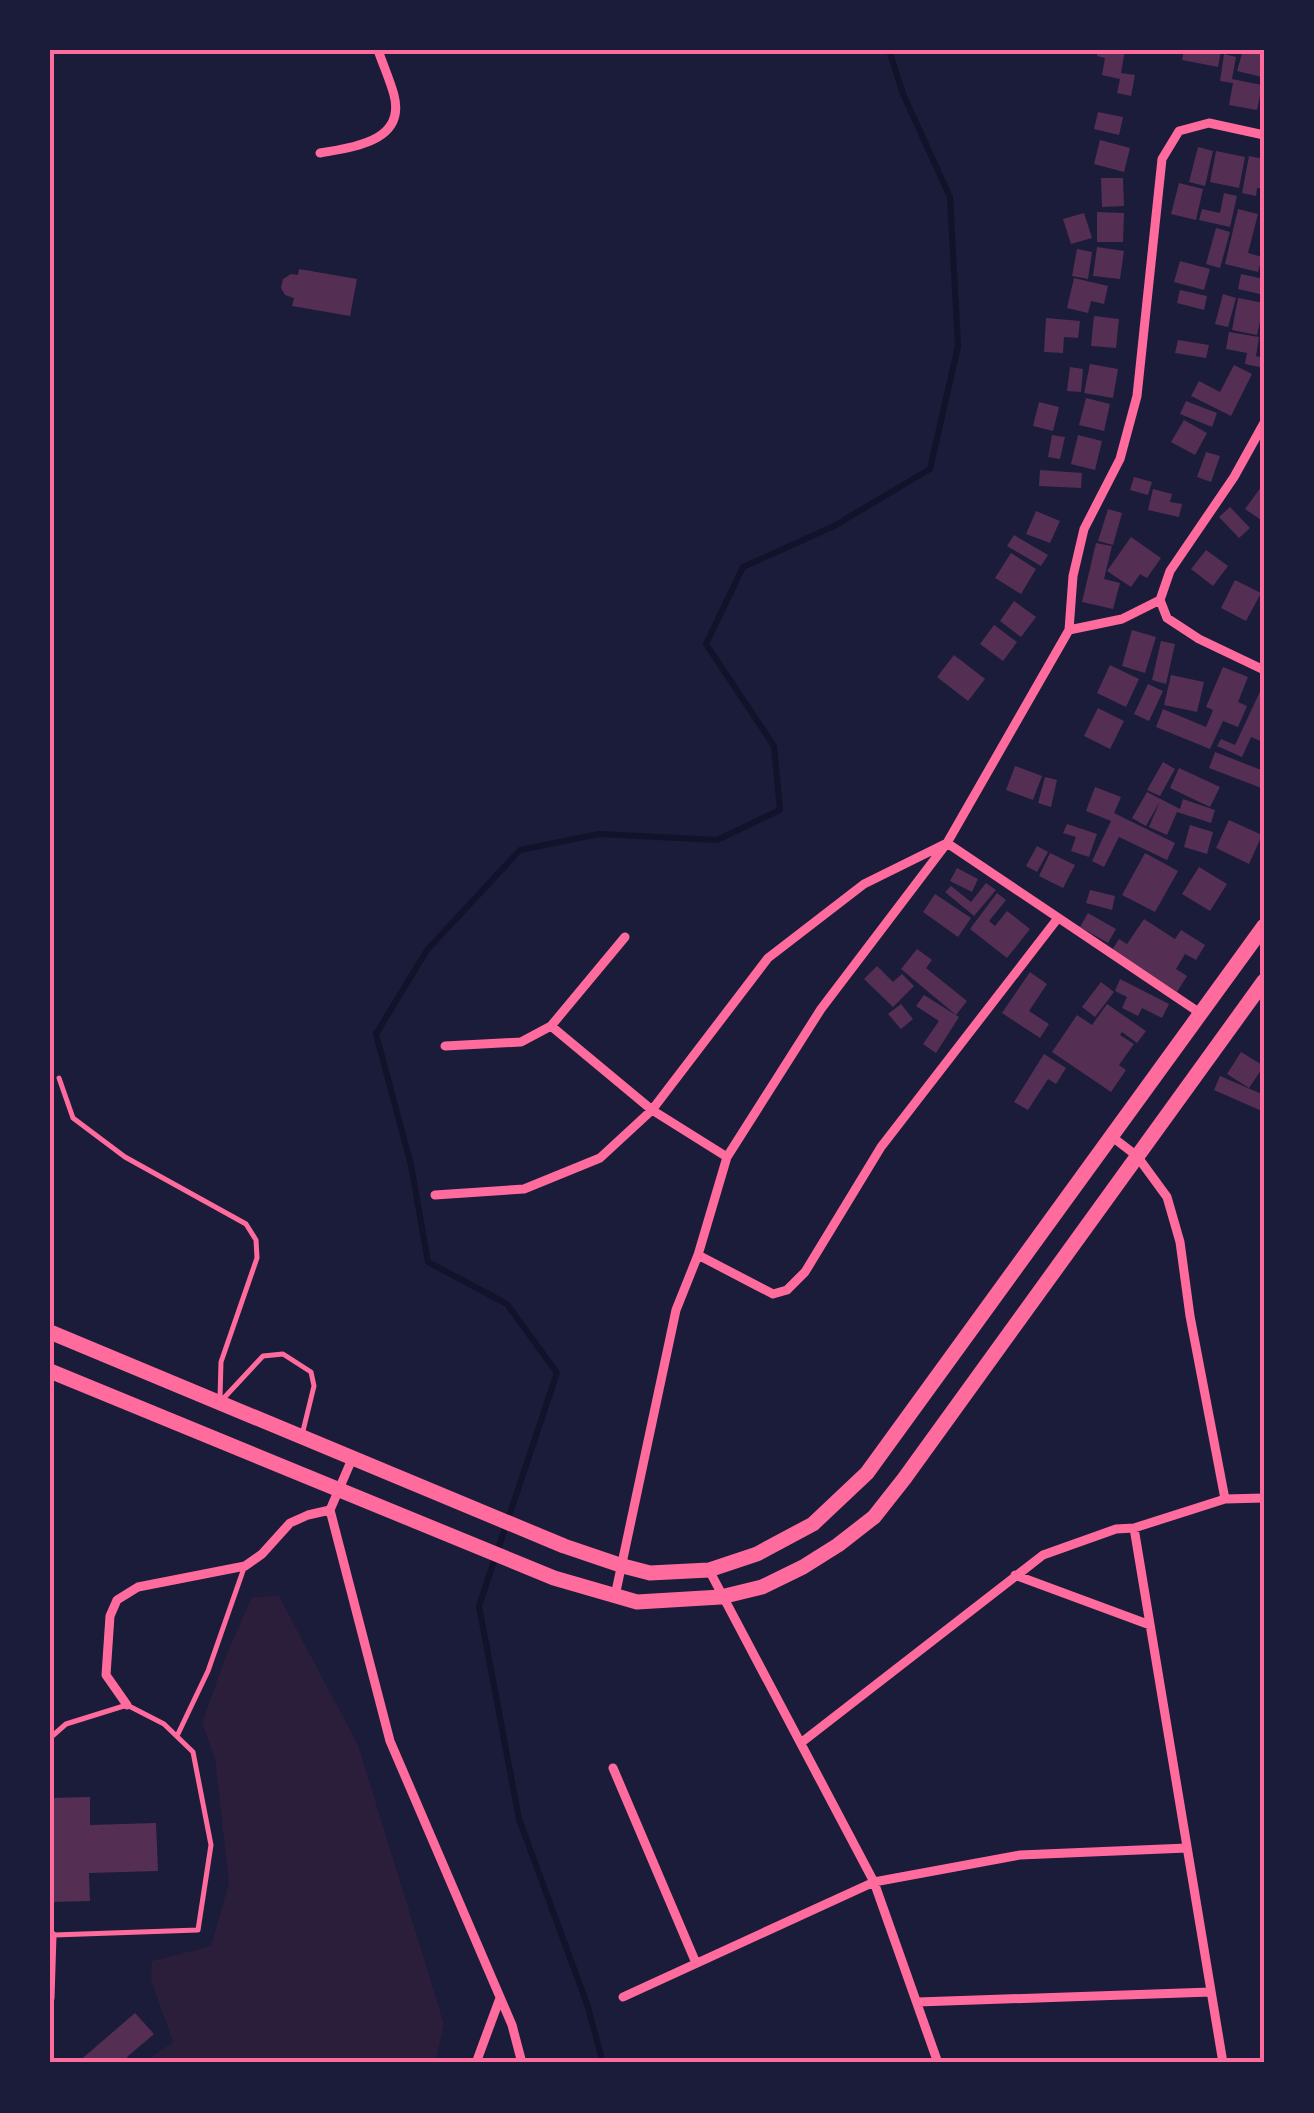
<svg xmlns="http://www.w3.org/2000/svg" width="1314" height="2113" font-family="'Fira Sans Condensed',sans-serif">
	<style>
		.green { fill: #2a1e3b }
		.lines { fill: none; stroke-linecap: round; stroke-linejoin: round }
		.stream { stroke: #12122b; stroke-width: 6 }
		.building { fill: #542f53 }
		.service { stroke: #ff6b9d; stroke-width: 5 }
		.minor { stroke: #ff6b9d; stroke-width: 9 }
		.trunk { stroke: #ff6b9d; stroke-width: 15 }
		.neatline { fill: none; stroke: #ff6b9d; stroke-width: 4 }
	</style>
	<rect width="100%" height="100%" fill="#1b1b3a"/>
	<!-- green -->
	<path class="green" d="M279 1596 358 1745 444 2024 435 2063H152L149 2059 173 2042 151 1980 152 1961 211 1946 229 1883 215 1759 202 1723 227 1653 252 1597Z"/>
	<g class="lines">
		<!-- stream -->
		<path class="stream" d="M603 2063 587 2004 519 1819 479 1606 557 1373 507 1304 428 1262 411 1165 376 1034 427 950 520 850 599 834 717 840 780 810 774 746 706 644 743 567 834 526 930 469 958 346 950 197 903 94 889 50"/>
	</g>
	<!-- building -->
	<path class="building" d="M1098 50H1125L1121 73 1135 75 1131 96 1117 93 1120 79 1102 75 1105 58 1097 56Z
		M1184 50 1221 51 1218 67 1182 60Z
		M1243 50 1264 51 1262 77 1237 71Z
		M1224 54 1236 57 1232 79 1262 85 1257 110 1229 105 1233 83 1220 81Z
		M1098 112 1123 117 1119 135 1094 129Z
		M1100 140 1130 148 1124 172 1094 164Z
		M1198 147 1213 151 1205 186 1189 182Z
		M1216 151 1245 157 1239 188 1210 182Z
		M1249 156 1264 159V189L1257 188 1256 196 1242 193Z
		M1101 178H1123L1124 206 1102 207Z
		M1179 183 1203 189 1196 220 1171 214Z
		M1224 193 1237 196 1230 227 1199 220 1202 209 1220 213Z
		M1238 209 1258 214 1248 253 1262 257 1258 272 1225 264Z
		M1097 212 1124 213 1123 242H1097Z
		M1084 213 1092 238 1071 244 1063 219Z
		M1216 228 1230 232 1220 268 1206 264Z
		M1097 247 1124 251 1120 279 1093 276Z
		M1077 249 1092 252 1088 279 1072 276Z
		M1180 261 1210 269 1204 290 1174 282Z
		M299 269 357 279 350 316 292 306 294 298 285 295 281 288 283 279 291 274 298 275Z
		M1241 274 1264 279V295L1238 289Z
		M1074 278 1108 286 1104 304 1091 301 1088 313 1067 308Z
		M1180 290 1207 296 1204 310 1177 303Z
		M1223 294 1236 298 1228 327 1215 324Z
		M1238 298 1264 303 1257 335 1232 330Z
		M1094 316 1119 319 1116 348 1091 346Z
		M1046 318 1080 321 1078 338 1064 337 1063 353 1044 352Z
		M1229 332 1259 337 1256 356 1264 358V368L1245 364 1247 353 1226 349Z
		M1178 340 1209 345 1206 358 1175 353Z
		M1090 364 1118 369 1113 398 1084 393Z
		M1234 365 1252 374 1231 416 1191 396 1199 381 1220 392Z
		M1070 367 1083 369 1081 392 1067 391Z
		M1086 398 1110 404 1104 431 1079 425Z
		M1186 401 1217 413 1212 427 1180 414Z
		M1039 402 1059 407 1053 431 1033 426Z
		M1184 420 1207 433 1195 455 1171 442Z
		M1052 435 1065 437 1060 459 1048 457Z
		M1078 435 1102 441 1095 470 1071 464Z
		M1206 452 1220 456 1211 482 1197 477Z
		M1040 470 1082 473 1081 488 1039 486Z
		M1134 477 1152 482 1148 495 1130 490Z
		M1264 483V516L1261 520 1245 509Z
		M1153 489 1172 494 1170 502 1182 504 1179 517 1148 510Z
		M1230 507 1250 528 1239 538 1219 517Z
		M1108 509 1122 513 1113 545 1098 541Z
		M1036 511 1060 521 1050 543 1026 534Z
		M1014 535 1048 555 1041 566 1007 546Z
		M1131 537 1161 558 1147 578 1140 574 1131 587 1107 571Z
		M1096 543 1112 546 1104 579 1120 583 1113 609 1082 602Z
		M1206 550 1228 566 1213 586 1191 569Z
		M1011 553 1036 569 1021 594 995 578Z
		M1235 580 1261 593 1246 621 1221 608Z
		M1014 601 1036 617 1021 637 1000 621Z
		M994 625 1017 642 1003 661 980 644Z
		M1132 630 1156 637 1145 673 1122 666Z
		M1161 641 1175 644 1166 684 1152 680Z
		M954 655 985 679 968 701 937 677Z
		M1110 665 1139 679 1126 707 1097 693Z
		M1223 667 1248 677 1238 702 1247 706 1238 727 1223 721 1210 749 1156 727 1163 709 1206 727 1213 710 1206 707Z
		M1171 675 1204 682 1197 712 1164 705Z
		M1264 683 1263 742 1251 737 1242 757 1217 746 1221 739 1235 745Z
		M1148 684 1163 691 1149 721 1134 714Z
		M1098 708 1124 721 1110 749 1084 736Z
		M1215 752 1264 771V789L1209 768Z
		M1163 762 1175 769 1160 796 1147 790Z
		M1015 766 1042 776 1033 800 1006 790Z
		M1179 768 1220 787 1210 807 1170 788Z
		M1045 777 1057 780 1051 807 1038 803Z
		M1095 787 1121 797 1114 813 1175 843 1167 860 1119 837 1104 867 1092 861 1111 821 1086 811Z
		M1147 792 1180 809 1183 799 1215 810 1211 823 1177 812 1167 835 1149 827 1160 801 1146 826 1132 818Z
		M1229 820 1262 835 1249 864 1216 848Z
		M1067 824 1097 834 1089 857 1071 851 1076 837 1063 833Z
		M1190 825 1213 832 1207 854 1184 847Z
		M1037 846 1048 852 1037 872 1026 866Z
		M1050 853 1075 865 1063 888 1039 876Z
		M1145 853 1178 871 1155 912 1122 895Z
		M1199 867 1227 884 1210 911 1182 894Z
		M957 868 978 879 972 892 950 881Z
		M986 883 996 890 974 916 945 892 951 886 971 902Z
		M1090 890 1115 896 1112 910 1086 903Z
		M997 893 1006 900 989 921 995 926 1007 911 1030 929 1007 958 970 929Z
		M935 894 971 918 958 937 923 912Z
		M1088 913 1116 929 1108 943 1080 927Z
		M1144 919 1175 939 1181 930 1205 945 1196 960 1185 954 1176 969 1187 976 1177 992 1112 950 1119 939 1127 944Z
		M917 949 932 960 926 968 967 1001 956 1015 901 969Z
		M877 966 893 982 902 974 914 986 893 1007 864 979Z
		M1030 972 1047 984 1029 1011 1049 1024 1040 1038 1002 1013Z
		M1120 979 1169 1004 1162 1018 1142 1008 1138 1016 1122 1008 1127 997 1115 991Z
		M1101 982 1114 992 1095 1017 1082 1007Z
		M924 995 959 1017 936 1053 923 1044 939 1021 916 1006Z
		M901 1004 913 1019 901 1029 888 1014Z
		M1107 1004 1146 1031 1137 1043 1122 1032 1120 1035 1134 1044 1119 1065 1126 1070 1111 1092 1052 1052 1077 1015 1092 1025Z
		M1241 1052 1264 1066 1249 1088 1227 1074Z
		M1044 1054 1066 1068 1056 1084 1048 1079 1028 1110 1014 1102Z
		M1220 1076 1264 1095V1112L1214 1090Z
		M90 1797V1825L156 1823 158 1871 89 1873 90 1901 50 1902V1798Z
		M135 2013 154 2034 127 2057 132 2063H77Z"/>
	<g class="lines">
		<!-- service -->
		<path class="service" d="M59 1078 73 1118 125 1157 246 1224 256 1240 257 1258 221 1362 220 1397
			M222 1400 263 1356 283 1354 311 1372 314 1386 302 1435
			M177 1736 208 1671 244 1568
			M50 1738 66 1724 127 1705 164 1724 193 1752 211 1845 198 1930 54 1935"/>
		<!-- minor -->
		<path class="minor" d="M320 153C353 147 406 142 394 95 390 80 383 65 378 50
			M1264 423 1234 477 1170 571 1160 600 1167 618 1199 639 1264 670
			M1069 630 1122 619 1160 600
			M551 1026 652 1110 727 1157
			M445 1046 521 1042 551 1026 625 937
			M1111 1136 1137 1156 1167 1197 1180 1242 1190 1316 1225 1499
			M435 1195 524 1189 600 1158 652 1110 768 958 864 884 947 843 1200 1013
			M698 1255 773 1294 787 1290 805 1272 881 1147 1058 918
			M352 1459 330 1510 390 1741 512 2025 522 2063
			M1134 1528 1223 2063
			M709 1570 874 1882 938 2063
			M1015 1575 1150 1625
			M615 1596 676 1310 698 1255 727 1157 821 1009 947 843 1069 630 1073 576 1084 529 1120 459 1137 396 1162 159 1179 131 1209 123 1264 135
			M127 1705 106 1675 110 1616 117 1600 138 1587 245 1566 262 1554 290 1523 308 1515 330 1510
			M802 1742 1043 1555 1116 1529 1134 1528 1225 1499 1264 1498
			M613 1768 696 1963
			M623 1997 874 1882 1020 1855 1187 1848
			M50 1998 52 1935
			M918 2002 1211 1992
			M476 2063 500 1998"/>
		<!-- trunk -->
		<path class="trunk" d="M50 1332 564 1546 623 1566 650 1573 709 1570 757 1554 813 1524 867 1473 1264 926
			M50 1371 554 1578 637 1602 721 1597 762 1587 803 1567 838 1545 874 1517 904 1479 1264 981"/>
	</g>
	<!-- border -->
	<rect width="1314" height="2113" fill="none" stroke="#1b1b3a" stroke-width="105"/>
	<rect x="52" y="52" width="1210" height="2008" class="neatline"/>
</svg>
